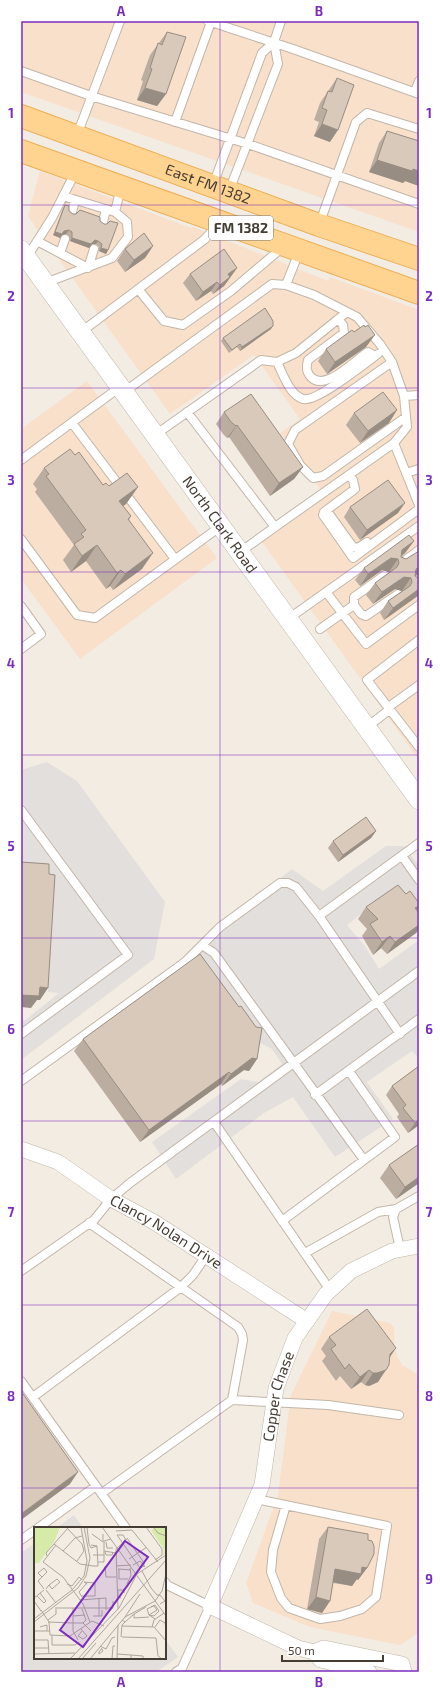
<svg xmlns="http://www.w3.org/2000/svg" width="440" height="1693" font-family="'Exo 2',sans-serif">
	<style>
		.commercial { fill: #f8e0cb }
		.parking { fill: #e3dfdc }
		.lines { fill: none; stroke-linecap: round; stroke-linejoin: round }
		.service-casing { stroke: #c2b6a8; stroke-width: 10 }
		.minor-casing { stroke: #c2b6a8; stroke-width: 16 }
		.tertiary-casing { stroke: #c2b6a8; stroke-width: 20 }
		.primary-casing { stroke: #edaf56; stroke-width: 24 }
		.service { stroke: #fff; stroke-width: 8 }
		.minor { stroke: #fff; stroke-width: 15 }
		.tertiary { stroke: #fff; stroke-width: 19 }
		.primary { stroke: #ffd390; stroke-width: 22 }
		.wall { fill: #bbada0 }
		.shaded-wall { fill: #988d82 }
		.building { fill: #d9c9ba; stroke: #988d82 }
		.grid { fill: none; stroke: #7b2cbf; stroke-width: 1; stroke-opacity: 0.55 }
		.labels { text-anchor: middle; stroke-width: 3; stroke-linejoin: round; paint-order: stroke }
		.shield { fill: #fff; stroke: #7d7670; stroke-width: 1 }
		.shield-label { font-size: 14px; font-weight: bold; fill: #453c33 }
		.street-label { font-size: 15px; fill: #453c33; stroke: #fff }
		.inset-road { fill: none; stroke: #ada69d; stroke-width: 1 }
		.view { fill: #7b2cbf; fill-opacity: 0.15; stroke: #7b2cbf; stroke-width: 2 }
		.inset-edge { fill: none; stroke: #453c33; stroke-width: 2 }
		.neatline { fill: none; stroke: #7b2cbf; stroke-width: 1.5 }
		.grid-label { font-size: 13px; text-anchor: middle; font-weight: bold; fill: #7b2cbf }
	</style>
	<rect width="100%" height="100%" fill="#f3ece3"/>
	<!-- commercial -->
	<path class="commercial" d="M21 21H419V232L21 92Z
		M40 171 191 228 193 227 328 281 330 277 419 310V760L262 542 326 497 280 433 300 419 254 355 170 414 28 216Z
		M87 381 217 558 80 659 21 579V429Z
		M332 1311 386 1322 391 1324 394 1328V1340L397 1356 402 1365 419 1375V1625L418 1633 400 1645 310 1627 253 1603 246 1583 278 1495 291 1395Z"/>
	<!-- parking -->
	<path class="parking" d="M47 762 77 781 165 902 154 959 21 1060V1015L24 1021 59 993 48 992 54 886 21 872V770Z
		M386 846H404L419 866V926L390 891 347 925 364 945 379 969 419 940V1059L412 1051 367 1082 393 1119 335 1157 293 1097 264 1113 176 1179 152 1142 241 1079 258 1082 282 1064 272 1049 246 1036 187 952 292 869 323 891Z
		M74 1515 83 1528H56Z
		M35 1543V1658H165V1639L178 1657 156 1672H21V1553Z"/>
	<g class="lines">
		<defs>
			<path id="service" d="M208 21 293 49 419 94
				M21 71 91 96 248 144 419 204
				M415 92 419 81
				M175 122 211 22
				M77 135 120 21
				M213 185 262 53 274 42 281 21
				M229 191 278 64 274 42
				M63 196 115 212
				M72 212 75 200
				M103 222 106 209
				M319 225 356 122 367 113 419 129
				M37 241 88 268 94 249
				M60 253 65 239
				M27 257 52 218 76 171
				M45 283 112 258 128 237 127 222 115 212 121 187
				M286 285 314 295 357 317 380 344 392 362 404 396 407 427 394 443 419 505
				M138 289 164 321 183 325 231 291 283 247
				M338 319 343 325 344 333 308 360C306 367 306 372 311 377 325 392 355 360 368 352L375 356
				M81 332 205 239 219 223
				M277 362C283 374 289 394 303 399 316 403 365 363 378 354
				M392 362 295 430 288 444 300 465 313 478 323 476 406 417
				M124 392 272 284 286 285 299 252
				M404 396 419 395
				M187 412 275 527 394 443
				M72 423 175 559
				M155 435 261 360 277 362 296 353 347 312
				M21 460 120 387
				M406 473 419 469
				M349 475 353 480 355 489 324 512 323 515 353 558 419 509
				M327 511 353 547 358 548 367 542
				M21 539 77 615 95 618 221 526
				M240 552 275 527
				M399 565 419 550
				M385 575 354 597V605L361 614 366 616 398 594
				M326 592 366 644 419 605
				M21 606 41 634 21 649
				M288 619 419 526
				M320 629 354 605
				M419 640 367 680 419 747
				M367 727 389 710 390 706 419 685
				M21 810 128 955 21 1034
				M402 856 419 880
				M319 916 419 843
				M202 945 214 953 364 1160
				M21 1081 185 962 220 927 280 883H288L296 887 319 916 400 1034
				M315 1095 419 1019
				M214 1122 330 1290
				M282 1221 395 1137 349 1071
				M89 1223 238 1327 242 1334 243 1340 232 1400
				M400 1249 393 1217 396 1209 419 1196
				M305 1253 378 1212 396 1209
				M21 1271 94 1220 111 1199 130 1183 419 971
				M21 1381 96 1486
				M33 1397 181 1287 193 1275 206 1256
				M102 1493 232 1400 328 1405 399 1415
				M256 1499 387 1526 376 1597 362 1609 340 1616 320 1619 289 1608 281 1598 271 1572 273 1550 286 1505
				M38 1528 96 1486 126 1528
				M21 1540 35 1530
				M165 1582 167 1585 210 1606 182 1668 176 1672"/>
			<g id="minor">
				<path id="s1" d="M21 1149 58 1162 111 1199 154 1222 307 1321"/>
				<path id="s2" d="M314 1652 298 1648 210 1606 262 1485 276 1388 295 1338 326 1294 351 1271 392 1251 419 1246"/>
				<path d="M369 1672 321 1660 314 1652 324 1648 402 1664 404 1672"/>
			</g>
			<g id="tertiary">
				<path id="s3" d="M21 250 419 800"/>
			</g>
			<g id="primary">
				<path id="s4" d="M21 116 319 225 419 259"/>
				<path d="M21 151 419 293"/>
			</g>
		</defs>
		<!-- service casing -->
		<use href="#service" class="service-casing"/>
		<!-- minor casing -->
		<use href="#minor" class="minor-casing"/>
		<!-- tertiary casing -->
		<use href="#tertiary" class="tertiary-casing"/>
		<!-- primary casing -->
		<use href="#primary" class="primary-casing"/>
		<!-- service -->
		<use href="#service" class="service"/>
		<!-- minor -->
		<use href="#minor" class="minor"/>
		<!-- tertiary -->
		<use href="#tertiary" class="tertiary"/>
		<!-- primary -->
		<use href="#primary" class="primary"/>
	</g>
	<!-- wall -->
	<path class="wall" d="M167 32 166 94 157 106 137 100 143 81 141 80 150 55Z
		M337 78 330 142 314 136 319 122 314 120 320 103Z
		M387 131 419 141V186L405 181 403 183 369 172 379 143Z
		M65 205 69 211 73 214 100 221 108 250 106 254 99 251V247L96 244H92L89 248 70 241 69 236 66 234 62 235 60 238 53 235 63 208Z
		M153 246 145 258 125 272 117 261 125 249Z
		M237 268 224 286 213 294 211 291 196 301 183 283 190 274Z
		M271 329 240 351 237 347 229 353 221 341 223 338Z
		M354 332 366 347 327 374 318 361 326 349Z
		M224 412 303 467 294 479 270 496 229 437 227 438 223 434 216 424Z
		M354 413 389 423 360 443 346 425Z
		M75 455 103 485 109 486 138 487 126 504 123 506 131 516 129 520 142 569 113 590 110 586 106 589 86 561 71 572 63 560 74 545 35 492 37 489 33 484 44 468Z
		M350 507 398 513 360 540 344 517Z
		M414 541 405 553 401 557 406 559 419 551V574L415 576 418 578H419V595L384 620 380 613 388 601 402 591 395 589 373 604 366 595 375 583 390 572H389L382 570 360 586 355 580 364 568Z
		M376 831 371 838 338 862 328 848 333 841Z
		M406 894 419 903V907L417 910 419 913V929L416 933 387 954 381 948 373 955 362 936 367 929 358 919 366 907Z
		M83 1039 257 1059 249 1071 244 1070 222 1086 221 1084 140 1142 74 1051Z
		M419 1066V1125L408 1133 397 1117 399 1114 386 1095 392 1086Z
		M389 1165 419 1183 396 1199 380 1178Z
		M329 1337 390 1358 378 1382 369 1386 365 1385 361 1382 351 1389 340 1376 336 1381 322 1361 326 1356 321 1349Z
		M328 1527 367 1568 358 1580 357 1579 352 1586 333 1583 330 1601 322 1613 307 1609 319 1539Z"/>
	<!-- shaded-wall -->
	<path class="shaded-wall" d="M145 88 166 94 157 106 137 100Z
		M322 124 338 130 330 142 314 136Z
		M377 160 419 171V186L405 181 403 183 369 172Z
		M69 230 66 234 62 235 60 238 53 235 55 232Z
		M72 238 95 240 98 241 96 244H92L89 248 70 241Z
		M153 246 145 258 125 272 134 260Z
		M101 248 108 250 106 254 99 251Z
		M237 268 224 286 213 294 220 285 228 274Z
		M217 282 211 291 196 301 203 292Z
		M273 326 271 329 240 351 242 347Z
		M375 335 366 347 327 374 335 362Z
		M397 410 389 423 360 443 368 431Z
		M237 425 229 437 227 438 236 426Z
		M303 467 294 479 270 496 279 483Z
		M138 487 126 504 108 517 119 501Z
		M405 503 398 513 360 540 367 530Z
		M414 541 405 553 397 559H398L389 572 382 570 360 586 368 574Z
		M97 545 86 561 71 572 82 556Z
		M153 553 142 569 113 590 125 574Z
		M419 567V574L410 579 402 591 395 589 373 604 382 592Z
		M121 570 110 586 106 589 117 573Z
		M419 589V595L384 620 393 608Z
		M376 831 371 838 338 862 343 855Z
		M419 906V907L412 917 415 908Z
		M419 925V929L416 933 387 954 395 942Z
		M390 936 381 948 373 955 382 942Z
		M40 987 48 988 40 1000H37L31 1008 21 1007V995Z
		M252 1058 257 1059 249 1071 244 1070 222 1086 231 1074Z
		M229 1072 221 1084 140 1142 149 1130Z
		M419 1120V1125L408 1133 415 1123Z
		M419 1177V1183L396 1199 405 1187Z
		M396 1348 388 1360 390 1354Z
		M369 1370 361 1382 351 1389 360 1377Z
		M386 1370 378 1382 369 1386 365 1385 373 1373Z
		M78 1472 70 1484 21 1520V1514Z
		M362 1567 367 1568 358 1580 357 1579 352 1586 327 1581 335 1569Z
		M316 1597 330 1601 322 1613 307 1609Z"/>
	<!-- building -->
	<path class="building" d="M167 32 186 37 166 94 145 88 152 69 150 68 158 43 162 45Z
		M337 78 354 85 338 130 322 124 327 110 322 108 328 91 332 92Z
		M387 131 419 141V171L413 169 412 171 377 160Z
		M65 205 69 206V211L73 214H76L80 210 100 217V221L104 224H107L110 221 118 223 108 250 101 248 102 244 98 241 95 240 91 244 72 238V232L69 230 64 231 62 234 55 232Z
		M144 233 153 246 134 260 125 249Z
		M224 249 237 268 228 274 230 277 220 285 217 282 203 292 190 274Z
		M265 308 273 321V326L242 347 240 344 232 350 223 338Z
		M364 325 365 327 368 325 375 335 335 362 326 349 352 330 354 332Z
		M383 392 397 410 368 431 354 413Z
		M251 394 303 467 279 483 237 425 236 426 231 422 224 412Z
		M70 449 75 455 79 452 103 485 106 483 109 486 127 473 138 487 119 501 131 516 128 519 153 553 125 574 121 570 117 573 97 545 82 556 74 544 84 537 81 534 86 530 46 476 49 474 44 468Z
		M388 480 405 503 367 530 350 507Z
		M409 535 414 541 402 550 401 557 406 559 419 551V567L416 569 415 576 418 578H419V589L393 608 388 601 410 586 412 582 411 578 404 577 382 592 375 583 397 567 399 563 398 559 391 558 368 574 364 568Z
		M366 817 376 831 343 855 333 841Z
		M21 862 49 864V874L55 875 48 988 40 987 39 996 21 995Z
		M398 885 406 894 410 891 419 903V906L415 908 419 913V925L395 942 390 936 382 942 370 924 378 919 366 907Z
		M200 954 239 1007 241 1006 256 1027 262 1028 257 1059 252 1058 231 1074 229 1072 149 1130 83 1039Z
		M419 1066V1120L415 1123 403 1108 406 1105 392 1086Z
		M419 1144V1177L405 1187 389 1165Z
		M367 1309 396 1348 390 1354 389 1365 386 1370 377 1373H373L369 1370 360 1377 349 1364 345 1369 331 1349 336 1345 329 1337Z
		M21 1391 78 1472 21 1514Z
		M328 1527 368 1534V1540L372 1541 374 1546V1554L367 1568 362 1567 361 1574 335 1569 330 1601 316 1597Z"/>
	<!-- grid -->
	<path class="grid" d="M220 21V1672M21 205H419M21 388H419M21 572H419M21 755H419M21 938H419M21 1121H419M21 1305H419M21 1488H419"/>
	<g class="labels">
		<!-- shield labels -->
		<rect class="shield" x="209" y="216" width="64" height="24" rx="3"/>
		<g class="shield-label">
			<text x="241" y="233">FM 1382</text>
		</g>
		<!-- street labels -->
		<g class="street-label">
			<text dy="5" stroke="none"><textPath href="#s4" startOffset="199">East FM 1382</textPath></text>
			<text dy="5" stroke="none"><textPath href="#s3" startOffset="339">North Clark Road</textPath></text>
			<text dy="5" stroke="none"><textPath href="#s1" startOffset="168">Clancy Nolan Drive</textPath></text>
			<text dy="5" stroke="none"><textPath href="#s2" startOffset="336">Copper Chase</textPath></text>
		</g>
	</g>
	<!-- overview -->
	<g transform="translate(34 1527)">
		<rect width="132" height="132" fill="#f3ece3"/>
		<path d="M0 0H26L21 13 5 36H0ZM124 0H132V25L129 29 130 22 117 3Z" fill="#d5eba7"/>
		<path class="inset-road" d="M68 0 132 89M112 0 128 22V28L121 33M119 0 124 6 132 9M33 1 48 17 50 24 43 34M82 4 98 3 124 35M58 7 69 15V7M93 11 110 36V40M92 13 89 8H83L106 41 110 39M72 15 73 21H79M20 17 46 37 59 39H64L63 19M22 18 9 35 29 50 49 77 56 95M57 18 63 19 57 21 55 17 53 1 57 0M29 24 41 11 48 9M70 24 82 26M71 25 72 28H78L79 25M59 28H70V35H64M70 28V14L77 12M13 29 12 26 34 1M95 32 113 20M99 38 106 34 111 40M71 39 72 50H82M82 39 97 38M84 42 97 43M85 42V52H94M108 44 117 61 123 68H126M8 50 4 46 10 41 13 45 4 54 10 62M33 57 38 59 45 50 48 53M93 57 97 48 96 41M12 62 15 58 23 52 26 55 18 62 15 58M12 63 22 76M126 68 131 74 126 77M3 69 10 76 12 74 6 66M48 69H61V56L50 55 53 57M48 70 45 65 53 56M0 71 10 63M65 71V89M87 71 84 70V63H90V66M46 73 72 71V83M0 74 7 84M112 80 100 87V91L115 90M117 80 120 79 123 83 115 88 113 82 121 78 125 84 120 89 115 88 121 92M21 81H39M48 82 52 93 49 96M84 82 82 22 93 12M7 83 15 95 16 108 36 109 58 94 70 99M73 87 79 81V74M39 89 51 88M59 89H68V83M91 90 106 67M0 92 38 63 50 49 53 34 47 0M14 93 22 87V82M0 95 44 61 52 49 56 31 50 0M14 95 39 96V104L44 113M91 95 100 87M39 96V81H79M39 96H49L57 104M88 99 120 100 132 114M6 100 13 98V104M118 100 120 93 130 86M121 100 126 93 131 96 132 101M47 102 53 109 49 112 44 109 48 104M0 104H16M18 108V118H41L45 115M87 110 88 98 91 95 88 93M88 110 122 111 124 129 128 132M0 113H14L15 127M66 119 72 122 78 111 81 110M0 121H15M68 122 69 124 65 127V125L68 121M0 127 41 126M83 127 97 128V132M97 128 109 129V132M36 132 85 81 103 47 132 28M44 132 132 33M48 132 62 116M56 132 91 90 121 74 128 64 132 47M78 132 79 119H81M83 132 84 98"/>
		<path class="view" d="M91 14 114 30 49 120 26 103Z"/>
		<rect width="132" height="132" class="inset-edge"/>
	</g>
	<!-- border -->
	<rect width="440" height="1693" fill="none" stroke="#ffffff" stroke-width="44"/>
	<!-- scale -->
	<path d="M282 1655v6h101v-6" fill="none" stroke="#453c33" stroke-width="2"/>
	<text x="288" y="1655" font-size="12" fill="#453c33" stroke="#ffffff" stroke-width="3" paint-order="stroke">50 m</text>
	<rect x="22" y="22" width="396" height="1649" class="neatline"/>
	<g class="grid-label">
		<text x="121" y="16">A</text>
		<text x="319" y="16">B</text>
		<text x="11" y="118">1</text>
		<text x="429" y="118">1</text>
		<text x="11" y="301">2</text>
		<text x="429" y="301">2</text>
		<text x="11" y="485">3</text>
		<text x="429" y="485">3</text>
		<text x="11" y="668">4</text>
		<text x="429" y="668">4</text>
		<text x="11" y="851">5</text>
		<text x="429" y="851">5</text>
		<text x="11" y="1034">6</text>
		<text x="429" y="1034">6</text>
		<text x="11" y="1217">7</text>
		<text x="429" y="1217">7</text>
		<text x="11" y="1401">8</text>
		<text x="429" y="1401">8</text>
		<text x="11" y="1584">9</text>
		<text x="429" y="1584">9</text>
		<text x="121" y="1687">A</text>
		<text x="319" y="1687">B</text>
	</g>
</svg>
